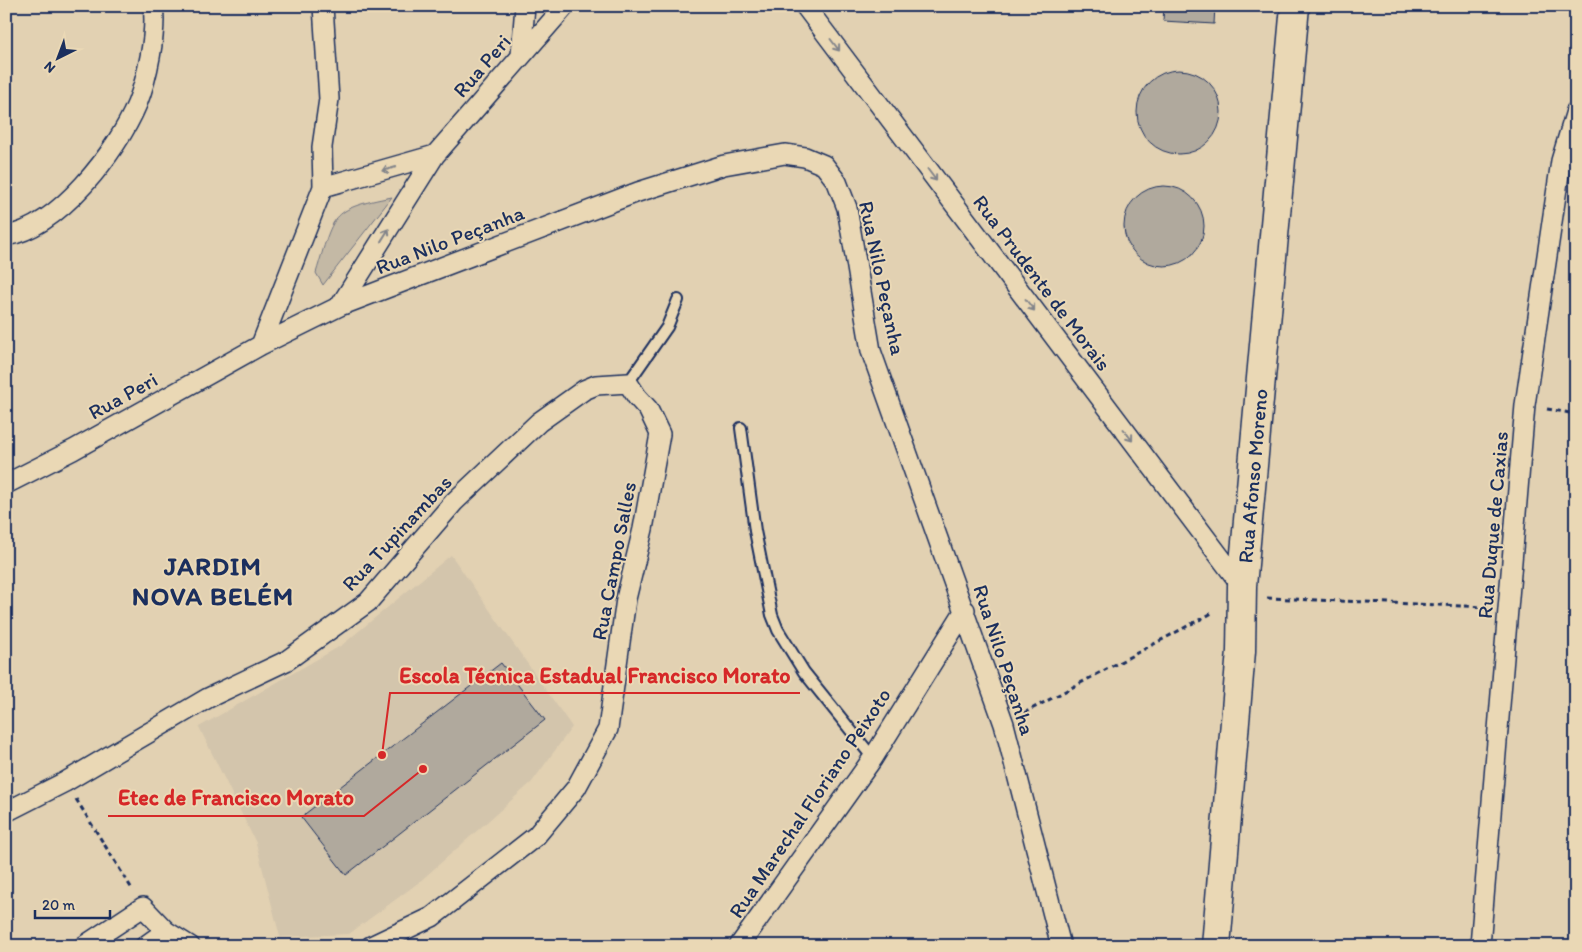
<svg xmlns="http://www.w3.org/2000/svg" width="1582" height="952" font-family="Itim,sans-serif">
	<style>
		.built { fill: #d3c5ac }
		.green { fill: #c4b9a5; stroke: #707482 }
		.building { fill: #b0a99d; stroke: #1b2f5e }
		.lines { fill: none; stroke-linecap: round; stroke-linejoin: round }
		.lane-casing { stroke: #1b2f5e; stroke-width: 14 }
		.street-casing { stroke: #1b2f5e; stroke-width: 22 }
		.secondary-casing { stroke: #1b2f5e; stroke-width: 31 }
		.path { stroke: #1b2f5e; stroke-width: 3; stroke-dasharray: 5 4; stroke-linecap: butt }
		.lane { stroke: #ead8b5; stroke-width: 10 }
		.street { stroke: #ead8b5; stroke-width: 19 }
		.secondary { stroke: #ead8b5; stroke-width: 28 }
		.oneway { stroke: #82848a }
		.labels { text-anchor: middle; stroke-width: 4; stroke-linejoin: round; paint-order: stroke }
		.street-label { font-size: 21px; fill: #1b2f5e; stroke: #ead8b5 }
		.district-label { font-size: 26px; font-weight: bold; letter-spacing: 1px; fill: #1b2f5e; stroke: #ead8b5 }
		.leader { fill: none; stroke: #d62828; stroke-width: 2 }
		.callout-dot { fill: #d62828; stroke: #ead8b5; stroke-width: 2 }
		.callout-label { font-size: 22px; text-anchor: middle; font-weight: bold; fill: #d62828; stroke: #ead8b5; stroke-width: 4; stroke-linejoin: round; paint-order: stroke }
	</style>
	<rect width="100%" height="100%" fill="#e2d1b2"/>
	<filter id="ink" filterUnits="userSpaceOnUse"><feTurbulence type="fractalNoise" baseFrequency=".02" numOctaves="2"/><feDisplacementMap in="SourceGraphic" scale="10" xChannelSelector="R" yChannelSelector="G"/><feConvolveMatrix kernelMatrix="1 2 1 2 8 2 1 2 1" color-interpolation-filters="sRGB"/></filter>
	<g filter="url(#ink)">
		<!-- built -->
		<path class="built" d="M451 555 572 727 532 782 418 883 349 934 280 937 256 843 199 727 342 645Z"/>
		<!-- green -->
		<path class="green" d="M392 197 323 285 316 273C334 215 329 209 392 197Z"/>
		<!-- building -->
		<path class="building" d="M1164 6H1215L1214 24 1163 21Z
			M1137 112a42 42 0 1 1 84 0a42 42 0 1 1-84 0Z
			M1124 226a40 40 0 1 1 80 0a40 40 0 1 1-80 0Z
			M501 663 545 720 346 875 301 817Z"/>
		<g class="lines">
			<defs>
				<path id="lane" d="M628 383 667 327 678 300
					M741 428 755 531 772 615 778 630 804 672 873 758"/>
				<path id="street" d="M805 6 1242 586
					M521 55 525 6
					M323 187 435 155
					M6 236C59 227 117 152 137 104 147 79 157 33 153 6
					M340 306 435 155 565 6
					M261 345 323 187 322 147 329 99 323 6
					M6 484 73 450 261 345 340 306 638 192 724 165 785 154 805 157 824 165 837 182 847 208 871 351 1004 724 1061 946
					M6 812 65 782 208 698 286 661 368 602 454 502 539 422 584 390 596 385 628 383 637 397 648 409 660 434 643 529 626 599 608 729 576 788 536 836 432 917 371 946
					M84 946 143 907 166 931 190 946
					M145 946 166 931
					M739 946 873 758 965 610
					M1480 946 1525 405 1561 161 1576 111"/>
				<path id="secondary" d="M1216 946 1241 651 1242 586 1295 6"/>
			</defs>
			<!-- lane casing -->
			<use href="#lane" class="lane-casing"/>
			<!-- street casing -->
			<use href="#street" class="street-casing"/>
			<!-- secondary casing -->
			<use href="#secondary" class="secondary-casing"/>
			<!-- path -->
			<path class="path" d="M1547 409 1576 414
				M1267 598 1488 607
				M1024 713 1214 612
				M76 799 132 889"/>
			<!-- lane -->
			<use href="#lane" class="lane"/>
			<!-- street -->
			<use href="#street" class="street"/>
			<!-- secondary -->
			<use href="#secondary" class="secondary"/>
		</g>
		<!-- one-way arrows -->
		<defs><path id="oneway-shaft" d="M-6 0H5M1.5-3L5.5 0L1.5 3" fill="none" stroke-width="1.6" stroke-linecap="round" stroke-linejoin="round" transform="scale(1.25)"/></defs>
		<g class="oneway">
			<use href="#oneway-shaft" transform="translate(835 45) rotate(53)"/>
			<use href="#oneway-shaft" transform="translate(389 169) rotate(164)"/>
			<use href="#oneway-shaft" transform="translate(932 175) rotate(53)"/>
			<use href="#oneway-shaft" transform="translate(385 235) rotate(-58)"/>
			<use href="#oneway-shaft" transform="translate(1030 305) rotate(53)"/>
			<use href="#oneway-shaft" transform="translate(1128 435) rotate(53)"/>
		</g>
	</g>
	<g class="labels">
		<!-- street labels -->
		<g class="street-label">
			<text transform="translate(482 66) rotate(-49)" y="7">Rua Peri</text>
			<text transform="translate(450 240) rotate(-21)" y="7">Rua Nilo Peçanha</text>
			<text transform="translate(882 278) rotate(78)" y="7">Rua Nilo Peçanha</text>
			<text transform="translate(1042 283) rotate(53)" y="7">Rua Prudente de Morais</text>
			<text transform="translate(123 396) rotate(-29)" y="7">Rua Peri</text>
			<text transform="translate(1253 476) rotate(-85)" y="7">Rua Afonso Moreno</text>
			<text transform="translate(1493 525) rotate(-85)" y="7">Rua Duque de Caxias</text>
			<text transform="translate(397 533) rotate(-47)" y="7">Rua Tupinambas</text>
			<text transform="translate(614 561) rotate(-79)" y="7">Rua Campo Salles</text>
			<text transform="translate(1004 660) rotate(72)" y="7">Rua Nilo Peçanha</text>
			<text transform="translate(810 803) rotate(-56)" y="7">Rua Marechal Floriano Peixoto</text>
		</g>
		<!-- district labels -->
		<g class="district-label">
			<text x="213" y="575">JARDIM<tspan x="213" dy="30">NOVA BELÉM</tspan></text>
		</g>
	</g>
	<!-- callouts -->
	<path class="leader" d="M382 755L390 693H800M423 769L364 816H108"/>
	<g class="callout-dot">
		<circle cx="382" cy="755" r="5"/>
		<circle cx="423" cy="769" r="5"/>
	</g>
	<g class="callout-label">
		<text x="595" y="683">Escola Técnica Estadual Francisco Morato</text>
		<text x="236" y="805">Etec de Francisco Morato</text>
	</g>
	<!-- margin -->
	<rect width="1582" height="952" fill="none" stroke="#ead8b5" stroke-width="25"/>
	<rect x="12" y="12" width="1557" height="927" fill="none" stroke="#1b2f5e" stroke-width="2" filter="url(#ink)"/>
	<!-- north arrow -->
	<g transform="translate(58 58) rotate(222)" stroke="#ead8b5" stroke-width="4" paint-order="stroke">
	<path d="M0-4L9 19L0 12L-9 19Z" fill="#1b2f5e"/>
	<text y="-8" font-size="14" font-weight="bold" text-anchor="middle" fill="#1b2f5e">N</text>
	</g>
	<!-- scale -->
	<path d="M35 910v8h75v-8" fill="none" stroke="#1b2f5e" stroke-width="2.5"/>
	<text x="42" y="910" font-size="15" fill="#1b2f5e" stroke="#ead8b5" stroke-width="4" paint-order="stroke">20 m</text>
</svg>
